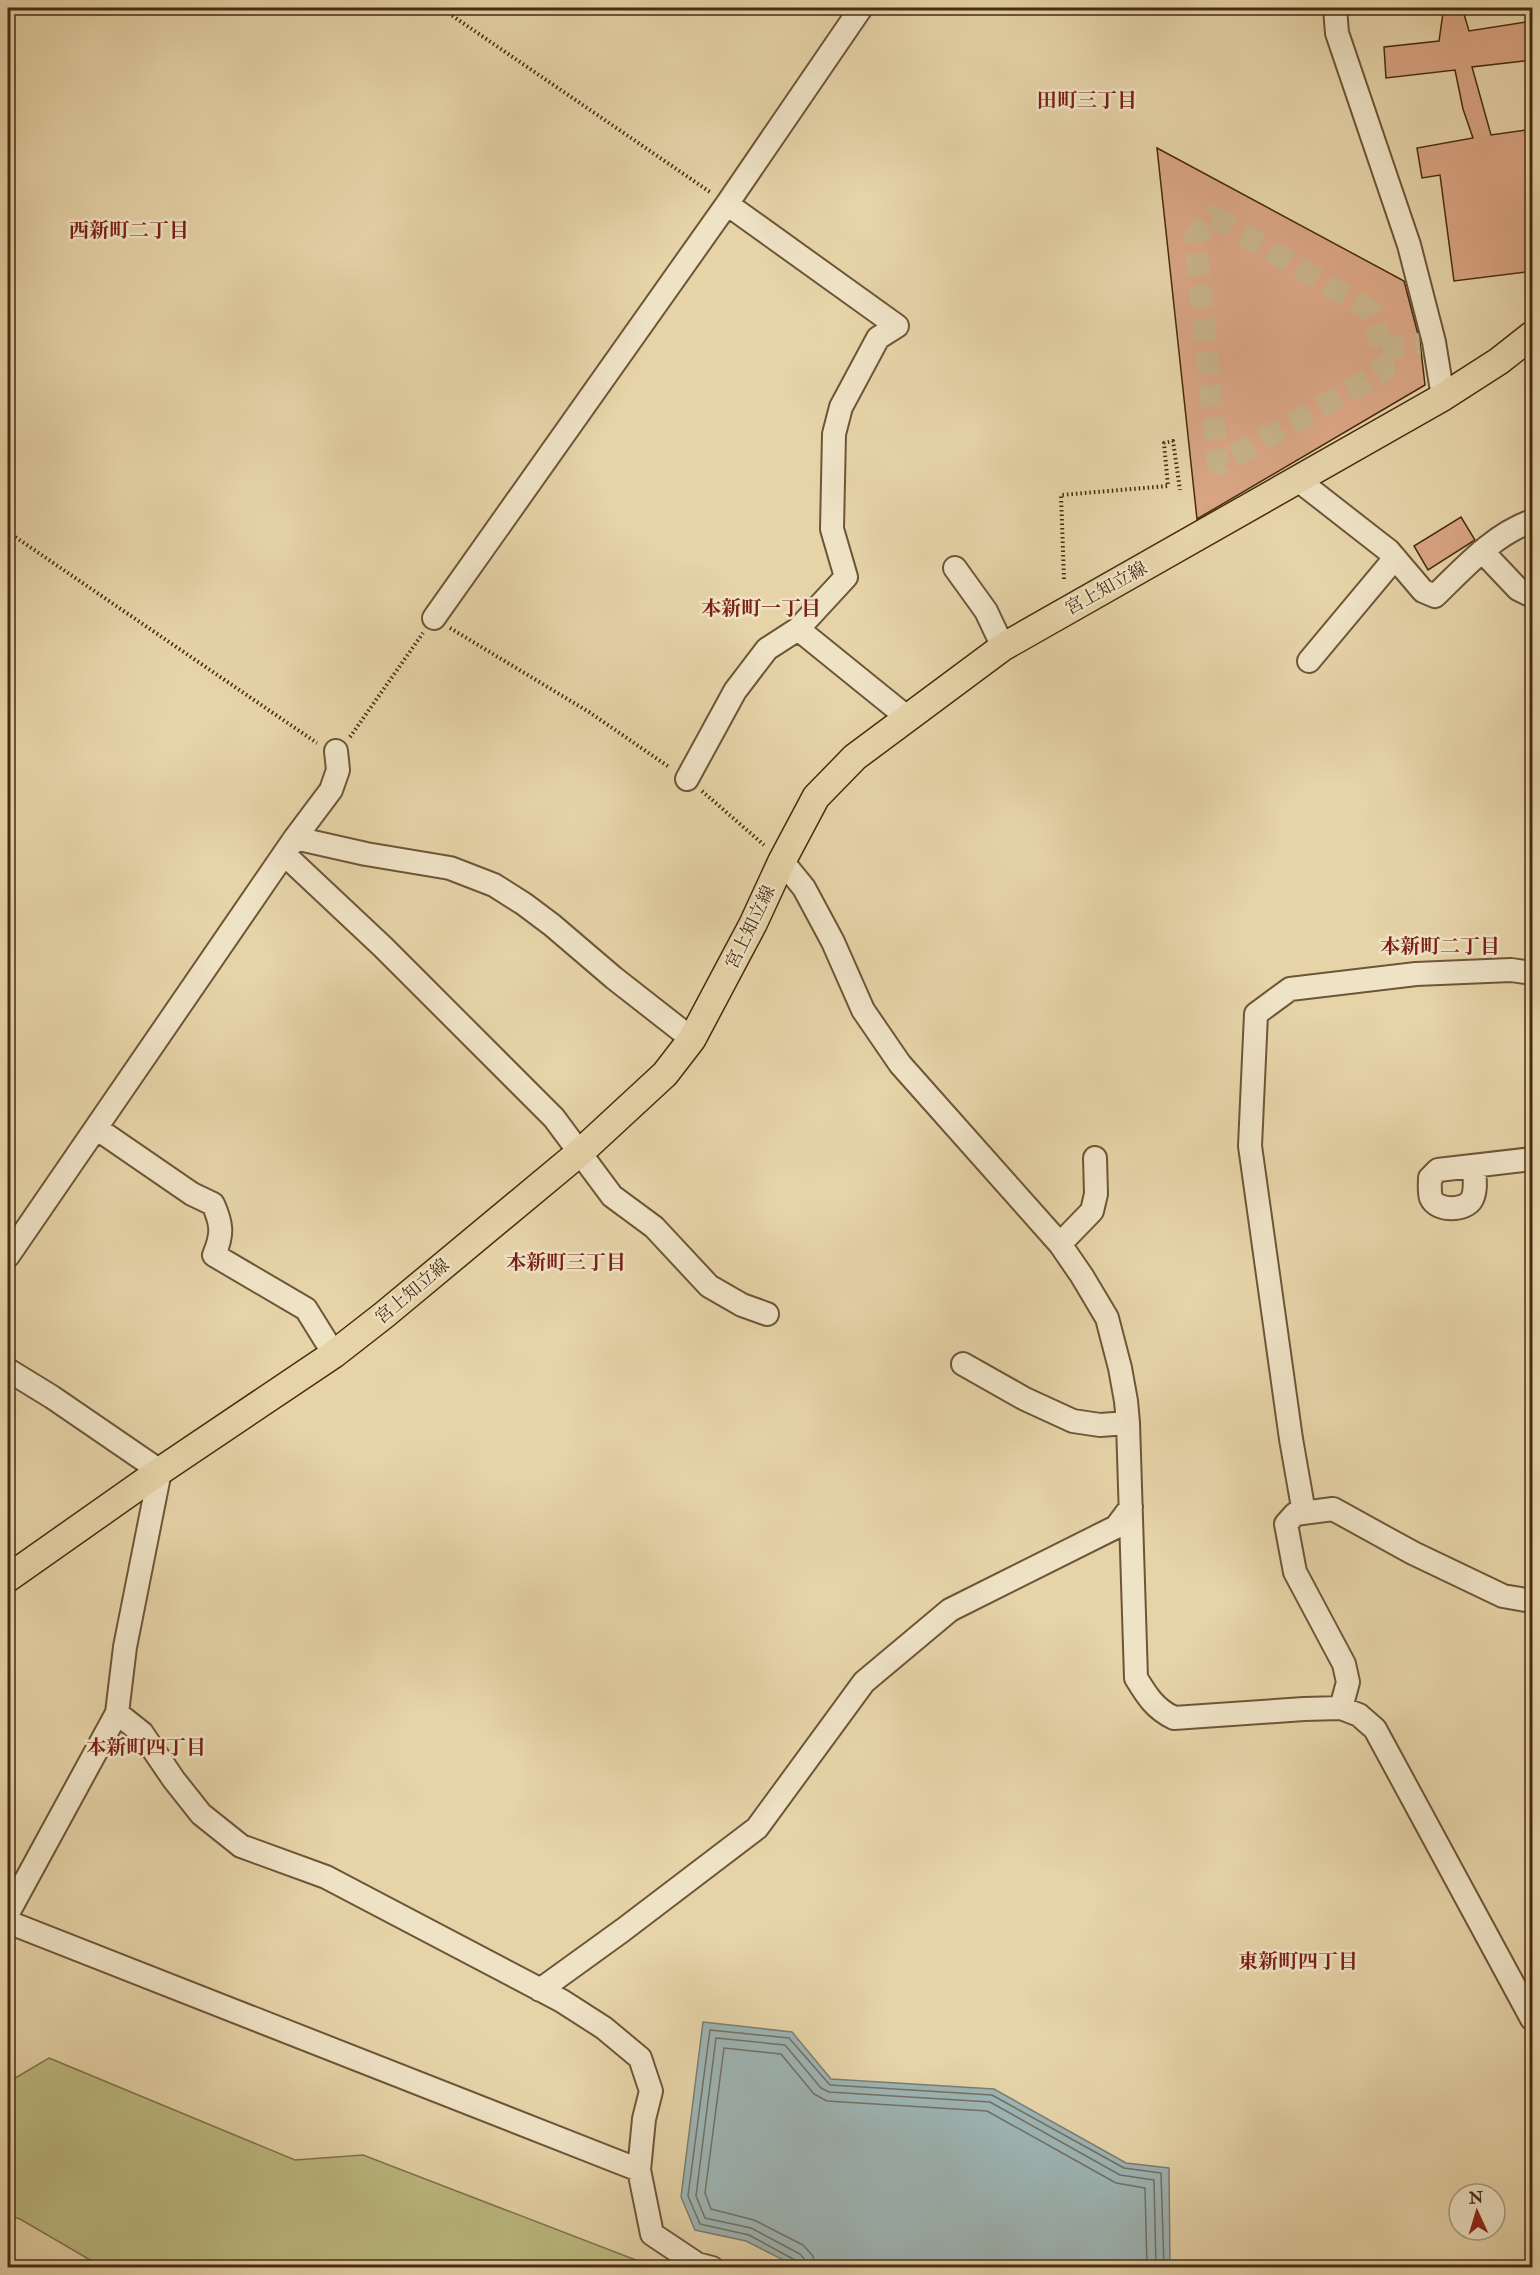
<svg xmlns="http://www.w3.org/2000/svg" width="1540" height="2275" font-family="'IM FELL Double Pica','Noto Serif JP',serif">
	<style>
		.green { fill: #bdbb82; stroke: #82734a; stroke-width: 1.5 }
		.water { fill: #9db5b5; stroke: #7b7e73; stroke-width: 1.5 }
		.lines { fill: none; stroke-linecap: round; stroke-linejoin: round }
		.shore { stroke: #727063; stroke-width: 1.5 }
		.building { fill: #d9a583; stroke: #472b11; stroke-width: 1.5 }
		.minor-tunnel { stroke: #c6b28a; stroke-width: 22; stroke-dasharray: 22 11; stroke-linecap: butt }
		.minor-casing { stroke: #6f5537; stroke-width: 26 }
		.major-casing { stroke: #472b11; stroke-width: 30 }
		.path { stroke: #472b11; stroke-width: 4; stroke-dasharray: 1.5 3; stroke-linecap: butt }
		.minor { stroke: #efe3c6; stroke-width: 22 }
		.major { stroke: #e6d4a8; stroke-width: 27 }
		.labels { text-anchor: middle; stroke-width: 5; stroke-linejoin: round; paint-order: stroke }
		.street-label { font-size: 18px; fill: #472b11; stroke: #efe3c6 }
		.neighbourhood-label { font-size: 20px; font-weight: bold; fill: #7a1f14; stroke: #efe3c6 }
	</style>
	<rect width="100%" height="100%" fill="#e6d4a8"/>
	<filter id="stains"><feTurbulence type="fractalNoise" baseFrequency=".00333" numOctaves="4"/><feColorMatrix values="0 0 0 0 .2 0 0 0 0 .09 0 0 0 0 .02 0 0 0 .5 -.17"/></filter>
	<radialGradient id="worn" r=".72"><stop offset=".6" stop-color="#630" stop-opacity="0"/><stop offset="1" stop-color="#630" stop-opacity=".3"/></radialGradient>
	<!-- green -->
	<path class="green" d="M49 2058 295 2160 363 2155 654 2267H102L20 2219 8 2215V2087L10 2081Z"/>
	<!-- water -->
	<path class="water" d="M703 2022 792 2032 831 2079 994 2089 1126 2163 1169 2168 1170 2267H797L746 2241 695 2230 681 2197Z"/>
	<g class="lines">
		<!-- shore -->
		<path class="shore" d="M799 2268 795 2260 749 2235 700 2224 688 2196 710 2030 789 2038 830 2085 992 2095 1124 2168 1161 2173 1164 2268
			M806 2268 805 2260 800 2254 751 2228 705 2218 696 2196 716 2038 785 2045 821 2088 829 2092 990 2102 1120 2175 1154 2180 1156 2268
			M815 2268 813 2256 803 2245 754 2220 711 2209 705 2193 724 2048 781 2054 814 2094 827 2101 987 2111 1116 2183 1145 2188 1147 2268"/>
	</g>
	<!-- building -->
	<path class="building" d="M1443 13 1464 14 1469 31 1533 21V60L1472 67 1491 135 1533 129V271L1454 281 1440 175 1422 178 1417 148 1473 138 1463 109 1455 70 1386 78 1384 47 1439 41Z
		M1157 148 1404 281 1420 342 1425 385 1197 519Z
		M1461 517 1475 540 1428 570 1414 546Z"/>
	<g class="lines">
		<!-- minor-tunnel -->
		<path class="minor-tunnel" d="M1214 216 1372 312 1382 347 1384 371 1218 465 1195 237Z
			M1382 347 1420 344"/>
		<defs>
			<path id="minor" d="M1335 8 1337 33 1409 245 1434 342 1443 397
				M727 204 897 326 878 338 841 407 834 434 832 529 846 577 798 629
				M1298 480 1389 551 1423 591 1435 596C1465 567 1493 535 1532 521
				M1482 551 1518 589 1532 596
				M955 568 986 611 1003 647
				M434 618 727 204 861 8
				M1309 661 1395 558
				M687 779 735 691 767 649 798 629 908 718
				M295 838 366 854 450 868 494 885 524 904 552 925 614 978 692 1039
				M284 854 383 947 554 1118 612 1196 654 1227 709 1286 742 1305 767 1314
				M782 861 804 888 833 942 863 1010 900 1064 1060 1244 1082 1276 1107 1318 1120 1368 1126 1401 1128 1423 1136 1678C1147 1696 1155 1709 1174 1718L1304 1709 1341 1708 1359 1715 1375 1729 1532 2019
				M96 1128 192 1194 213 1204C222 1224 223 1234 214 1255L306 1309 334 1354
				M1474 1166C1474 1176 1477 1189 1472 1199 1466 1211 1437 1212 1431 1198 1429 1192 1430 1184 1430 1178L1438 1170 1532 1159
				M1060 1244 1092 1211 1096 1194 1095 1158
				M8 1256 295 838 331 790 338 770 336 751
				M963 1364 1025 1399 1073 1421 1100 1425 1128 1423
				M8 1370 52 1397 160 1471 125 1647 117 1713 8 1913
				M1304 1513 1291 1439 1250 1146 1256 1014 1290 989 1416 974 1511 970 1532 973
				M1341 1708 1348 1682 1344 1664 1295 1572 1286 1524 1295 1514 1333 1509 1413 1553 1503 1596 1532 1601
				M117 1713 142 1733 174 1780 201 1814 241 1846 326 1877 562 2001 604 2028 640 2058 651 2091 644 2119 639 2170 652 2234 697 2264 712 2268
				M8 1922 639 2170
				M540 1990 623 1930 757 1828 864 1682 950 1610 1116 1527 1131 1507"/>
			<path id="major" d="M8 1578 160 1471 334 1354 384 1315 585 1148 665 1074 692 1039 753 924 782 861 816 797 855 757 1003 647 1443 397 1499 361 1532 335"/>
		</defs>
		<!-- minor casing -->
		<use href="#minor" class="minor-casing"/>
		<!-- major casing -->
		<use href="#major" class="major-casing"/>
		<!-- path -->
		<path class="path" d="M441 8 710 192
			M8 532 317 743
			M1064 579 1061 495 1168 486 1164 443 1173 441 1180 490
			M450 628 589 712 669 767
			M350 737 423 633
			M702 791 764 845"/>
		<!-- minor -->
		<use href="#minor" class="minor"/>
		<!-- major -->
		<use href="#major" class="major"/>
	</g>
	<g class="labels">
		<!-- street labels -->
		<g class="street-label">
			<text transform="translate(1106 588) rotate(-29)" y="6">宮上知立線</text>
			<text transform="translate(750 927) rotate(-64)" y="6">宮上知立線</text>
			<text transform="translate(412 1291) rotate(-40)" y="6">宮上知立線</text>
		</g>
		<!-- neighbourhood labels -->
		<g class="neighbourhood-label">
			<text x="1087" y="107">田町三丁目</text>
			<text x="129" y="237">西新町二丁目</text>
			<text x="761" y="615">本新町一丁目</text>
			<text x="1440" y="953">本新町二丁目</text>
			<text x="566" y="1269">本新町三丁目</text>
			<text x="146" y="1754">本新町四丁目</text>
			<text x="1298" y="1968">東新町四丁目</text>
		</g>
	</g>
	<!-- margin -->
	<rect width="1540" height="2275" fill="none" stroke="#e6d4a8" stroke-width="30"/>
	<rect x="9" y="9" width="1522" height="2257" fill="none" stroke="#472b11" stroke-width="3"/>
	<rect x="15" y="15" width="1510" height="2245" fill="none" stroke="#472b11" stroke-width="1.5"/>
	<!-- north arrow -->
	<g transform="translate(1477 2212) rotate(356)"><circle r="28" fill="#efe3c6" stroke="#ac997e" stroke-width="1.5"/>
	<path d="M0-4.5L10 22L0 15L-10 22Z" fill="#8f2418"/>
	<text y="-9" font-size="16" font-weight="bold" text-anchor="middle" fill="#472b11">N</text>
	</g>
	<rect width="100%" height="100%" filter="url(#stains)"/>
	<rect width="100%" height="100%" fill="url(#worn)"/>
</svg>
